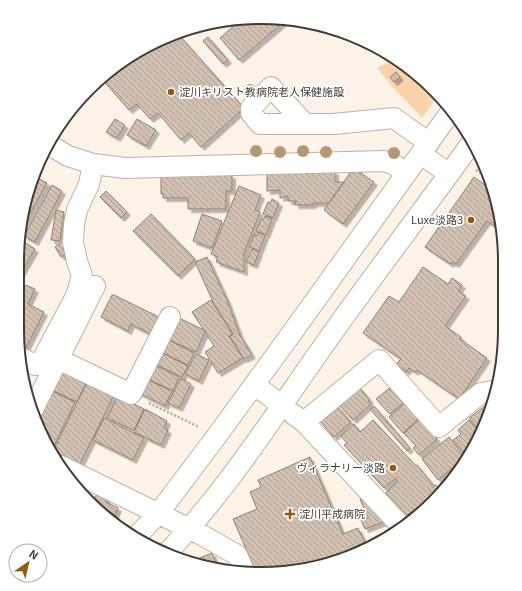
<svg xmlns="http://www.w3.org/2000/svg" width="522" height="591" font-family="Georgia,'Noto Sans JP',serif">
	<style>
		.park { fill: #fad3aa }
		.building { fill: url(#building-back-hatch); stroke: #918172; filter: url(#shadow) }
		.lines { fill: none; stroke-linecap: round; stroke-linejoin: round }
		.minor-casing { stroke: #c1b1a0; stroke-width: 22 }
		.path { stroke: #b1a89e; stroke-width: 2.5; stroke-dasharray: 2 2; stroke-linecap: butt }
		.minor { stroke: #fff; stroke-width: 20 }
		.tree { fill: #b59873 }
		.poi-dot { fill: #925b12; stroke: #fff; stroke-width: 1.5 }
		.labels { text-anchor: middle; stroke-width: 3.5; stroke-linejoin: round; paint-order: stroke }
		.poi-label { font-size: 11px; fill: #423c35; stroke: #fff; text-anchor: start }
		.rim { fill: none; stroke: #423c35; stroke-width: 2 }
	</style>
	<defs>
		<pattern id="building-back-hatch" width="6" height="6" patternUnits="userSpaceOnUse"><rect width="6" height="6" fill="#d2c1b0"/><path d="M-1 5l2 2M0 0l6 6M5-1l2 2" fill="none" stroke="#ac9e90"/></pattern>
		<filter id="shadow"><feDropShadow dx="3.5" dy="3.5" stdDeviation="0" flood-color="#0004"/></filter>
	</defs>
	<rect width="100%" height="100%" fill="#fef3e8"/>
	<!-- park -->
	<path class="park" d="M393 59 437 97 422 118 392 86 377 68Z"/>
	<!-- building -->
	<path class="building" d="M286 20 239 60 220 38 237 23Z
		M179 35 244 108 201 147 189 133 181 140 158 113 150 119 137 104 129 110 102 79 112 68Z
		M208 37 228 60 223 64 203 41Z
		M396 72 400 77 394 82 390 77Z
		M115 119 125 125 117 138 106 132Z
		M137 119 156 130 146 146 127 135Z
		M335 171V182H344L329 203H313V205H295L296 201H288V196L280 198V190L267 191V174Z
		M358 171 374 182 343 224 324 210 350 173Z
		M232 175V191H226V209H188V198H163V194H161V176Z
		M36 177 47 183 21 230 22 214Z
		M474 177 493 191 497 198 498 204 496 207 499 209 500 221 498 219 494 226 487 221 456 264 452 262 450 264 425 247Z
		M52 185 62 191 35 242 24 236Z
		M239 186 261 195 255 210 260 212 244 253V272L216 262 218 257 211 254Z
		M106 191 127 212 121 218 100 197Z
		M272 199 279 203 273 218 263 214 268 202 270 203Z
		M56 210 64 212 60 241 51 240Z
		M151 214 195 259 178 276 133 231Z
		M202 214 222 221 212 248 193 241Z
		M265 216 272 219 266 235 256 231 261 219 263 220Z
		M258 232 265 236 259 251 249 247 254 235 257 236Z
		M21 240 35 249 21 273 19 272Z
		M59 244 66 254 61 257 55 247Z
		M252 249 259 252 254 265 246 262Z
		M207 257 227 300 240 335 252 355 244 359 230 337 233 334 215 306 195 262Z
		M423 267 448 284 452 278 462 285 458 291 466 296 445 326 461 337 460 339 487 358 459 399 417 370 415 372 409 368 406 372 396 364 401 359 363 333 389 296 399 302Z
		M26 285 35 289 28 304 44 312 26 348 19 345 17 330 18 295 20 296Z
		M112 295H114L157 316 159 318 154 330H152L150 334 131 324 128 331 101 317Z
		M211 300 233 334 229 336 243 358 218 373 205 352 214 346 192 312Z
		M179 318 204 330 205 332 196 352 169 340Z
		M169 340 194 353 188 365 163 353Z
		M161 352 188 366 182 377 155 364Z
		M196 354 209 360 199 381 185 374Z
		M155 365 179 377 173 391 148 379Z
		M66 372 87 382 77 402 52 390 60 373Z
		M181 378 191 384 179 408 168 403Z
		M146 379 172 391 165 406 139 393Z
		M87 382 114 395 80 464 53 451Z
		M391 387 404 402 390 414 376 399Z
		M360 388 370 400 368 401 371 404 353 420 340 406Z
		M52 391 75 402 54 446 44 440 37 423Z
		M118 396 144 409 134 430 107 418Z
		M405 403 419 418 403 433 389 417Z
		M374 406 410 448 407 451 370 409Z
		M485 406H488L481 433 469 418Z
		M338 407 351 422 334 437 320 421Z
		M145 409 167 421 164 428 168 430 161 445 134 432Z
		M104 418 144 438 133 460 93 440Z
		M420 419 437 439 419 455 413 448 416 446 404 433Z
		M373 420 416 466 417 465 434 486 436 485 440 490 422 514 412 520 386 493 398 481 396 478 384 488 344 445 347 443 341 436 354 424 360 432Z
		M469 420 481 434 480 438 466 455 453 440 461 434 458 430Z
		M449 437 465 457 438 480 422 459Z
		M310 457 343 534 358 528 368 549 324 566 277 573 256 572 233 519 257 509 250 492 261 487 258 480Z
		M76 488 94 497 91 503 77 491Z
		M97 494 107 499 106 502 118 508 111 523 92 504Z
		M367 496 389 520 365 529 361 520 368 518 360 499Z
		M212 553 219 570 214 569 190 562Z"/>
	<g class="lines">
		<defs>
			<path id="minor" d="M305 124 271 87 251 108V113L260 124H334L394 118 429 143
				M48 144 68 156 93 164 125 168 384 161 393 164 406 173
				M421 154 449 174
				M21 358 35 365 40 364 76 296 82 276 77 261 73 242 74 225 77 210 89 184 93 164
				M58 359 131 394 170 317
				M254 385 282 405
				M32 411 95 286
				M293 414 304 422 402 527
				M304 422 379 360 439 427 481 393 492 391
				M61 466 202 535 237 555 244 571
				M136 537 158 514 216 437 289 337 452 110
				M166 554C226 491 274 416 324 345 372 277 422 212 470 145"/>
		</defs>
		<!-- minor casing -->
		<use href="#minor" class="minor-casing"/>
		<!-- path -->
		<path class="path" d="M476 170 486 177
			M149 403 199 427"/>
		<!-- minor -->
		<use href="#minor" class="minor"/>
	</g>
	<!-- trees -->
	<g class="tree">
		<circle cx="250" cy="90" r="6"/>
		<circle cx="256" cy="151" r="6"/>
		<circle cx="303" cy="151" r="6"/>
		<circle cx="280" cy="152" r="6"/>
		<circle cx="326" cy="152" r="6"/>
		<circle cx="394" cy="153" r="6"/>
	</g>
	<!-- markers -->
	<g class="poi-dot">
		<circle cx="171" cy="92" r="4"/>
		<circle cx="471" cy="220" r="4"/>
		<circle cx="393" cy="468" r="4"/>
		<path d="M288 508h4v4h4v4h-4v4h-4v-4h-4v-4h4z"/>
	</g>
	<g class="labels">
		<!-- poi labels -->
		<g class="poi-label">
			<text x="179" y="96">淀川キリスト教病院老人保健施設</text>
			<text x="463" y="224" text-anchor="end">Luxe淡路3</text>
			<text x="385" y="472" text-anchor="end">ヴィラナリー淡路</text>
			<text x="299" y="518">淀川平成病院</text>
		</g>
	</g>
	<!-- crop -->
	<path d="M0 0H522V591H0ZM261 24H261A237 237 0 0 1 498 261V330A237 237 0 0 1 261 567H261A237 237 0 0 1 24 330V261A237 237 0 0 1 261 24Z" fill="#fff" fill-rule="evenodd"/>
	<path class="rim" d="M261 24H261A237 237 0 0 1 498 261V330A237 237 0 0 1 261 567H261A237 237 0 0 1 24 330V261A237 237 0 0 1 261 24Z"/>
	<!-- north arrow -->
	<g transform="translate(28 563) rotate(34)"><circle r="19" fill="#ffffff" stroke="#b3b1ae"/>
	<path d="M0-3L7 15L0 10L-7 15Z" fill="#925b12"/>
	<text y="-6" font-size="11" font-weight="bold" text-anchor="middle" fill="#423c35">N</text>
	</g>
</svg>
